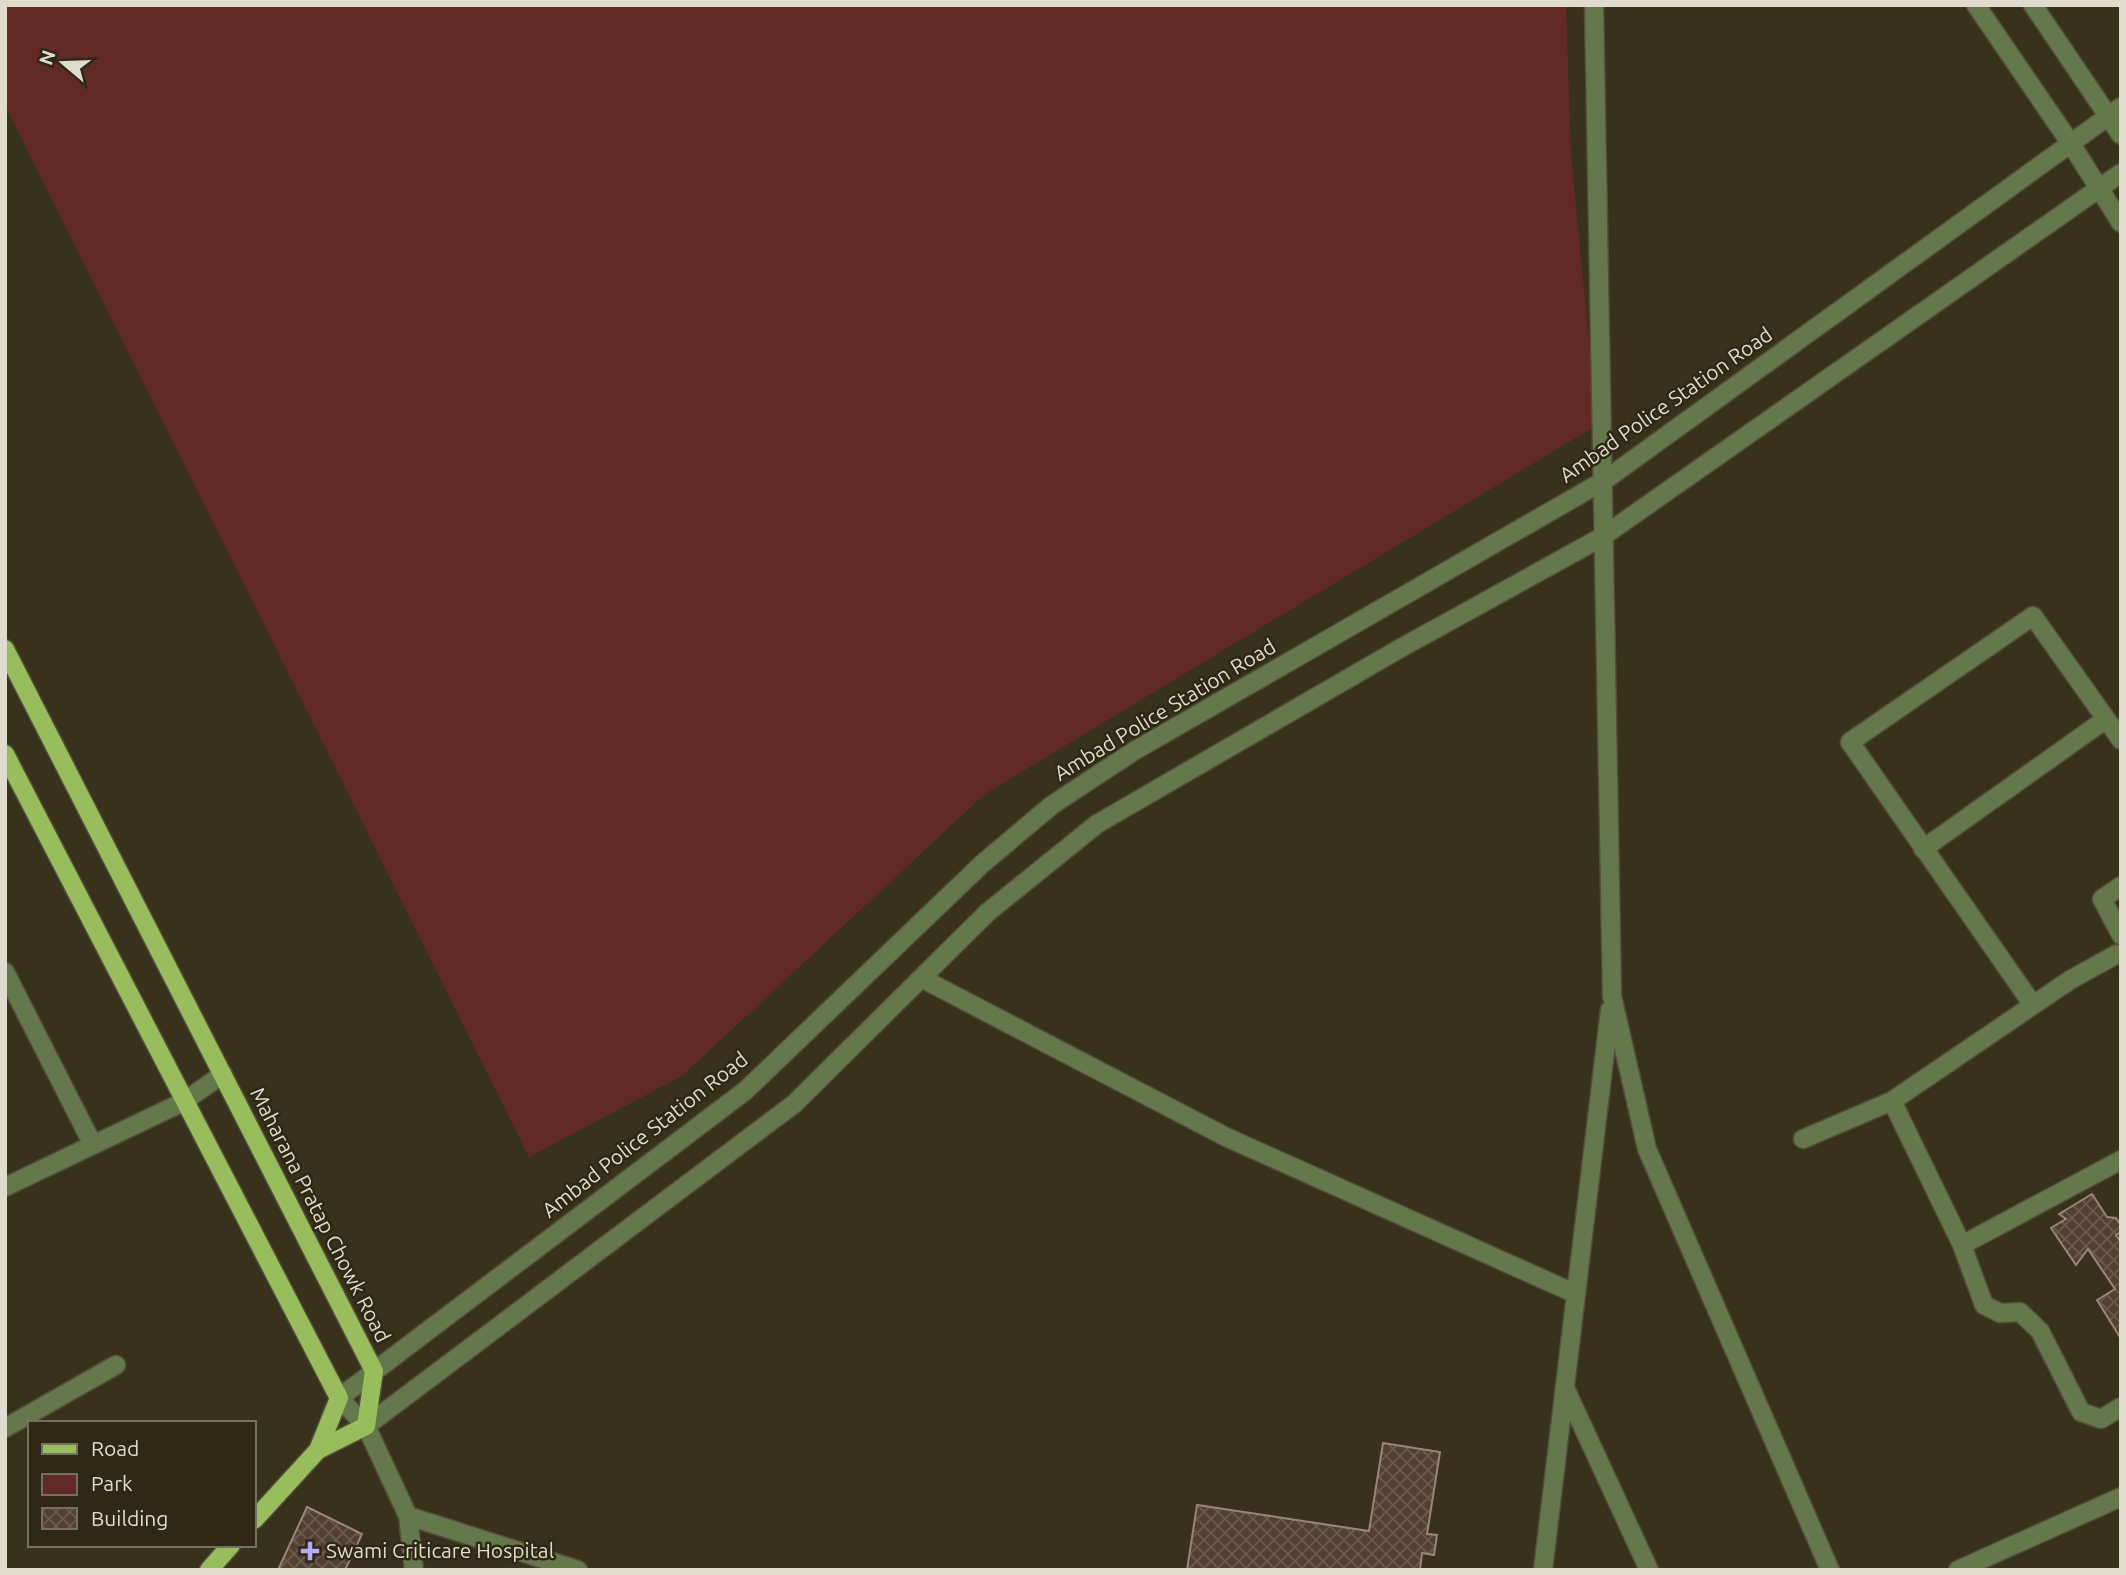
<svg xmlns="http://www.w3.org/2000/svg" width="2126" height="1575" font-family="Ubuntu,sans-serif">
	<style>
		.park { fill: #622a25 }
		.building { fill: url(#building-cross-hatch); stroke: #9a8675; stroke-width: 2 }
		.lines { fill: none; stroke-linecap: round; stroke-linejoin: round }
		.minor-casing { stroke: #534d39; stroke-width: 21 }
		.major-casing { stroke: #534d39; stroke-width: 21 }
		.minor { stroke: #65784b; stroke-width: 18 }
		.major { stroke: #97bd5c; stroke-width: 18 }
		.poi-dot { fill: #b5acf8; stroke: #2e2814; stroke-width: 2.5 }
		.labels { text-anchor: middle; stroke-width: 5; stroke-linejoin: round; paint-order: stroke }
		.street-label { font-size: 21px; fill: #dfdbcf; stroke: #2e2814 }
		.poi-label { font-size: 21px; fill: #dfdbcf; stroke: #2e2814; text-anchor: start }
	</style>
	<defs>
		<pattern id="building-cross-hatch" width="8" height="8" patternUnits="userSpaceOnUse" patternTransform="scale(1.75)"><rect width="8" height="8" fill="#524031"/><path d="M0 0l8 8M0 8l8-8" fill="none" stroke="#6a5b4e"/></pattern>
	</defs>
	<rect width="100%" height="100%" fill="#38321d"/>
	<!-- park -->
	<path class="park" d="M5 5H1566L1571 155 1597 425 985 794 682 1076 529 1157 5 105Z"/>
	<!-- building -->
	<path class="building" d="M2092 1194 2107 1217 2116 1218 2121 1225V1232L2116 1235 2121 1242 2120 1337 2097 1300 2115 1289 2088 1249 2076 1265 2051 1228 2066 1219 2059 1214Z
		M1383 1443 1440 1452 1427 1534 1437 1535 1434 1555 1422 1553 1420 1570H1187L1197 1505 1369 1531Z
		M307 1507 362 1534 345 1570H278Z"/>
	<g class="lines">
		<defs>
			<path id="minor" d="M1594 5 1612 996 1647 1149 1830 1570
				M1976 5 2071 144 2121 223
				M2033 5 2121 135
				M1923 849 2106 719
				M2121 886 2102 899 2121 935
				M5 972 92 1143
				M921 978 1226 1137 1576 1294
				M2033 1005 1850 742 2033 616 2121 740
				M1892 1101 2070 980 2117 954 2121 955
				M1803 1139 1892 1101 1962 1245
				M2121 1160 1962 1245 1984 1305 2000 1313 2020 1312 2040 1331 2081 1412 2101 1419 2121 1407
				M5 1187 183 1102 223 1074
				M1565 1388 1649 1570
				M366 1426 794 1104 988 912 1097 824 1399 649 1602 537 2121 173
				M5 1428 116 1365
				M408 1516 578 1570
				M414 1570 408 1516 366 1426 339 1398 745 1091 982 864 1052 805 1134 751 1605 480 2121 107
				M1543 1570 1610 1010
				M1958 1570 2121 1497"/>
			<path id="major" d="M5 649 374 1371 366 1426 318 1450
				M5 754 339 1398 318 1450 254 1520
				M209 1570 231 1545"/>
		</defs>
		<!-- minor casing -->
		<use href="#minor" class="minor-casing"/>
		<!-- major casing -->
		<use href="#major" class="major-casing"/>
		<!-- minor -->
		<use href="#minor" class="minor"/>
		<!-- major -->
		<use href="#major" class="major"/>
	</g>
	<!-- markers -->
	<path class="poi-dot" d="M306.5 1540.5h7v7h7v7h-7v7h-7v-7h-7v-7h7z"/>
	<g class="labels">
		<!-- street labels -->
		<g class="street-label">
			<text transform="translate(1666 405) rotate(-35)" y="7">Ambad Police Station Road</text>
			<text transform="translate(1165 710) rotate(-31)" y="7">Ambad Police Station Road</text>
			<text transform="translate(645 1135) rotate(-38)" y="7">Ambad Police Station Road</text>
			<text transform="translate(320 1215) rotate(63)" y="7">Maharana Pratap Chowk Road</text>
		</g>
		<!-- poi labels -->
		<g class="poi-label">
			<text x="326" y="1558">Swami Criticare Hospital</text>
		</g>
	</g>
	<!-- border -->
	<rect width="2126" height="1575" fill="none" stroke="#dfdbcf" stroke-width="14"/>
	<!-- legend -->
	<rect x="28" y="1421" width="228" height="126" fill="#2e2814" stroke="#75705f" stroke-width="2"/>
	<rect x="42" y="1444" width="35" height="10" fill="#97bd5c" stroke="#75705f" stroke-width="2"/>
	<text x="91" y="1456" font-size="21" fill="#dfdbcf">Road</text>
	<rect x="42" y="1474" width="35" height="21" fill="#622a25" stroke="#75705f" stroke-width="2"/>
	<text x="91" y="1491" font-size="21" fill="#dfdbcf">Park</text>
	<rect x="42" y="1508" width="35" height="21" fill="url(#building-cross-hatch)" stroke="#75705f" stroke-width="2"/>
	<text x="91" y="1526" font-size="21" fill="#dfdbcf">Building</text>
	<!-- north arrow -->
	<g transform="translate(63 63) rotate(289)" stroke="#2e2814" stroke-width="5" paint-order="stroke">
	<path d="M0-5L12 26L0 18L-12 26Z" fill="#dfdbcf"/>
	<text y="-10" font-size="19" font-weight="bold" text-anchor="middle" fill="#dfdbcf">N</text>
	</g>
</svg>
